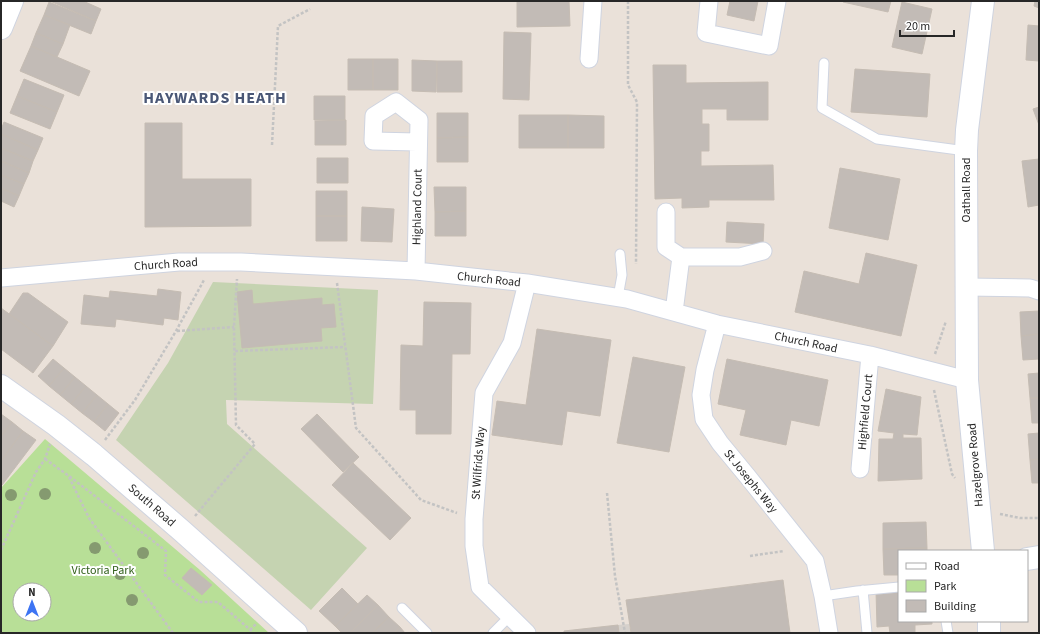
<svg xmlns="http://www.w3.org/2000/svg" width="1040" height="634" font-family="'Source Sans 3',sans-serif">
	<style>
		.green { fill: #b8df97; fill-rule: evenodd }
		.cemetery { fill: #c5d3b1 }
		.plaza { fill: #d6d1cc }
		.building { fill: #c2bbb6; stroke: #c5bcb3 }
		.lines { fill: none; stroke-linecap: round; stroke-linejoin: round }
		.service-casing { stroke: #cfd4e0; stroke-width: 11 }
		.minor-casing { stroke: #cfd4e0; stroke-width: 19 }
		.tertiary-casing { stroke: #cfd4e0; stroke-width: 24 }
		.secondary-casing { stroke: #cfd4e0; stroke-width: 24 }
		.path { stroke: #c3c3c3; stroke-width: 2.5; stroke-dasharray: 3 2; stroke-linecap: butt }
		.service { stroke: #fff; stroke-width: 9 }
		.minor { stroke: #fff; stroke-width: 17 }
		.tertiary { stroke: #fff; stroke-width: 22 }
		.secondary { stroke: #fff; stroke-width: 22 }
		.tree { fill: #859a70 }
		.labels { text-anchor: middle; stroke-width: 4; stroke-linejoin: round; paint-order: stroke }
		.street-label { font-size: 12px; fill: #272727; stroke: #fff }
		.park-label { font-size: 12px; fill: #32601b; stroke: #fff }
		.district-label { font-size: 16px; font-weight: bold; letter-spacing: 1px; fill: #4a5776; stroke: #fff }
	</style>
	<rect width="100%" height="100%" fill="#eae1d9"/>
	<!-- green -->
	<path class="green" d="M45 439 200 570 269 633H1V488ZM20 590H44V614H20Z"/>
	<!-- cemetery -->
	<path class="cemetery" d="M213 282 378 290 373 404 226 400 227 424 367 548 311 610 116 440 168 363Z"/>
	<!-- plaza -->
	<path class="plaza" d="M629 624 631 633H619L618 625Z"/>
	<!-- building -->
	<path class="building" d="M50 1H83L101 9 96 21Z
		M517 1H569L570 26 517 27Z
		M730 1H758L754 21 727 15Z
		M843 1H891L888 12 843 2Z
		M1035 1H1039V8L1034 6Z
		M49 2 96 21 91 34 44 15Z
		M902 2 932 9 922 54 892 47Z
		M44 15 70 25 63 44 36 33Z
		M1028 25 1039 26V61L1026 60Z
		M504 32 531 33 529 100 503 99Z
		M36 33 63 44 57 57 31 46Z
		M31 46 90 71 79 96 20 71Z
		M348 59H373V90H348Z
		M373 59H398V90H373Z
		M412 60 437 61 436 92 412 91Z
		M437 61H462V92H437Z
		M653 65H686V83L768 82V120H727V109H702V124H709V151H701V166L773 165 774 200H709V207L682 208V198L655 199Z
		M855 69 930 74 927 117 851 112Z
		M24 79 64 95 57 112 17 96Z
		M17 96 57 112 50 129 10 113Z
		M314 96H345V120H314Z
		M1039 107V125L1033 109Z
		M437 113H468V137L437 138Z
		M519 115H568V148H519Z
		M568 115 604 116V148H568Z
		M346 120V145H315V121Z
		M4 122 43 138 38 150 1 134V130Z
		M145 123H182V179H251V226L145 227Z
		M1 134 38 150 33 161 1 148Z
		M468 137V162H437V138Z
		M1 148 33 161 29 173 1 161Z
		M317 158H348V183H317Z
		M1039 159V205L1028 207 1022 161Z
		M1 161 29 173 24 184 1 175Z
		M840 168 900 179 888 240 829 228Z
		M1 175 24 184 19 196 1 188Z
		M434 187H466V211L435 212Z
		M1 188 19 196 14 207 1 201Z
		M316 191H347V216H316Z
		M362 207 394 209 392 242 361 241Z
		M466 211V236H435V212Z
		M316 216H347V241H316Z
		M727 222 764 224 763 244 726 242Z
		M866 253 917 265 901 336 795 312 804 271 859 284Z
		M158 289 181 292 178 320 164 318 163 325 116 319 115 327 81 324 84 295 109 298 110 291 157 296Z
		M252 290 253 304 322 298V305L334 304 336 327 321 328 322 341 242 348 237 292Z
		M23 293H28L68 322 53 346 9 314Z
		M424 302 471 303 470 354H452L451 434H416V410H400L401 345 423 346Z
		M1 308 53 346 33 373 1 349Z
		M1039 311V334L1021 336 1020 312Z
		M537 329 611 340 600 416 567 411 562 445 492 435 497 401 526 405Z
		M1039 334V359L1023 360 1021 336Z
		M633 357 685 367 669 452 617 443Z
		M53 359 64 368 49 386 38 376Z
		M727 359 828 380 819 426 791 420 786 445 740 435 746 410 718 404Z
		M64 368 75 377 60 395 49 386Z
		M1039 373V398H1030L1028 374Z
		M75 377 86 386 71 404 60 395Z
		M86 386 97 395 82 413 71 404Z
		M886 389 921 397 917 435 903 434V438H921L922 479 878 481 879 439H893L894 433 878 431Z
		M97 395 108 404 94 422 82 413Z
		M1030 398H1039V423H1032Z
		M108 404 119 413 105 431 94 422Z
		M1 414 12 422 1 436Z
		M317 414 359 457 343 472 301 429Z
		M12 422 23 431 1 461V436Z
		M23 431 36 440 2 485 1 461Z
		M1039 433V459L1030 460 1028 434Z
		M1039 459V483H1032L1030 460Z
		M353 463 411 518 390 540 332 485Z
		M926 522 927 548 883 549V523Z
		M927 548V551H899V575H884L883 549Z
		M191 568 212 585 202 595 182 578Z
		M783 580 790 633H631L626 600Z
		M342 588 358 604 335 626 319 611Z
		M899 590V621H932V624L915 625V633H890L889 626 877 627 876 591Z
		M367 595 378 605 350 633H342L335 626Z
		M378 605 389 617 372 633H350Z
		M389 617 400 627 394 633H372Z
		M618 625 619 633H564V631Z
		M400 627 405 633H394Z"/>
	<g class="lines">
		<defs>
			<path id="service" d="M824 63 822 108 877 139 966 151
				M618 297 622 275 620 254
				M863 590 867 633
				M823 596 857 591 899 587
				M402 608 427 633
				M946 621 948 633
				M493 633 510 616"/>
			<path id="minor" d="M709 1 706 33 769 46 777 1
				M589 59 593 1
				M666 212V247L681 257
				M416 271 419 120 396 102 374 116 373 141 417 142
				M1 278 179 262H241L416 271 527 283 627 299 717 324 870 355 967 380
				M527 283 512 343 484 393 474 519V546L480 587 527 633
				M967 287 1030 288 1039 291
				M674 312 681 257H740L763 251
				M717 324 705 370 701 395 704 419 720 443 748 477 815 561 823 596 829 633
				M860 469 870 355"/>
			<path id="tertiary" d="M1027 559 1039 557"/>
			<path id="secondary" d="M1 28 12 1
				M1 386 56 425 94 455 182 531 296 633
				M983 551 967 380 966 151 967 130 983 1
				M989 621V633"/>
		</defs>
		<!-- service casing -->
		<use href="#service" class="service-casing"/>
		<!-- minor casing -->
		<use href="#minor" class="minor-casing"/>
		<!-- tertiary casing -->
		<use href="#tertiary" class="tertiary-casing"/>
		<!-- secondary casing -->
		<use href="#secondary" class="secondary-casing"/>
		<!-- path -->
		<path class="path" d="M628 1V85L637 102 636 264
			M272 145 278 26 310 9
			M337 283 356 428 421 500 457 513
			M177 331 234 327
			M235 351 345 347
			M935 354 946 321
			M934 390 952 474 955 478
			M105 440 135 400 176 331 204 280
			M45 459 69 476 166 551 165 575 199 602H218L254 633
			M69 477 89 518 173 633
			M607 493 615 576 625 633
			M1000 514 1020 518H1039
			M195 516 255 444 236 425 234 327 237 279
			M1 550 36 472 45 459 50 444
			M750 556 784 551
			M250 630 257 623"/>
		<!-- service -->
		<use href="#service" class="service"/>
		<!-- minor -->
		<use href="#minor" class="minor"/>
		<!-- tertiary -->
		<use href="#tertiary" class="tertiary"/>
		<!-- secondary -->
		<use href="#secondary" class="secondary"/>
	</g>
	<!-- trees -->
	<g class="tree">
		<circle cx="45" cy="494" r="6"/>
		<circle cx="11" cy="495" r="6"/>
		<circle cx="95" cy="548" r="6"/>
		<circle cx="143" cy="553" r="6"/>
		<circle cx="120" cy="574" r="6"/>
		<circle cx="132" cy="600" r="6"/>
	</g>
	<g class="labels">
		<!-- street labels -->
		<g class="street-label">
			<text transform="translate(966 190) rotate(-90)" y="4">Oathall Road</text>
			<text transform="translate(417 207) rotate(-89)" y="4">Highland Court</text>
			<text transform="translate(166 264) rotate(-4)" y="4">Church Road</text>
			<text transform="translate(489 279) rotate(6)" y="4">Church Road</text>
			<text transform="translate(806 342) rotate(12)" y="4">Church Road</text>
			<text transform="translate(865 412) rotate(-85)" y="4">Highfield Court</text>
			<text transform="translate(478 463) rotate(-86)" y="4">St Wilfrids Way</text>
			<text transform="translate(975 465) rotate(-95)" y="4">Hazelgrove Road</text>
			<text transform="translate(751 481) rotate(51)" y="4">St Josephs Way</text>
			<text transform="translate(152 505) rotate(41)" y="4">South Road</text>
		</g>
		<!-- park labels -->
		<g class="park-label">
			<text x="103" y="574">Victoria Park</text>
		</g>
		<!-- district labels -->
		<g class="district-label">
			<text x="215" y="103">HAYWARDS HEATH</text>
		</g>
	</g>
	<!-- border -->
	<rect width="1040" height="634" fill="none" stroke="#272727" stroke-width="4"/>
	<!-- legend -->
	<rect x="898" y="550" width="130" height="72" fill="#ffffff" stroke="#a9a9a9"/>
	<rect x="906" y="563" width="20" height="6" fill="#ffffff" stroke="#a9a9a9"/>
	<text x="934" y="570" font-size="12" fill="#272727">Road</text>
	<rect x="906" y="580" width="20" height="12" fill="#b8df97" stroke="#a9a9a9"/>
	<text x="934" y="590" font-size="12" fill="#272727">Park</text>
	<rect x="906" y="600" width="20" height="12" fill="#c2bbb6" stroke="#a9a9a9"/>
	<text x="934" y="610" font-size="12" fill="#272727">Building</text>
	<!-- north arrow -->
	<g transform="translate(32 602)"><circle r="19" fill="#ffffff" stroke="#a9a9a9"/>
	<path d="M0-3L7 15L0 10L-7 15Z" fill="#3d74f3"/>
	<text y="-6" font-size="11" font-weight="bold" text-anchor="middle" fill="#272727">N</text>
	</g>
	<!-- scale -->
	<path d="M900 30v6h54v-6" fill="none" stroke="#272727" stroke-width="2"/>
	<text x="906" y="30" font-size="12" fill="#272727" stroke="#ffffff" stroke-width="3" paint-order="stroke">20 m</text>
</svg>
